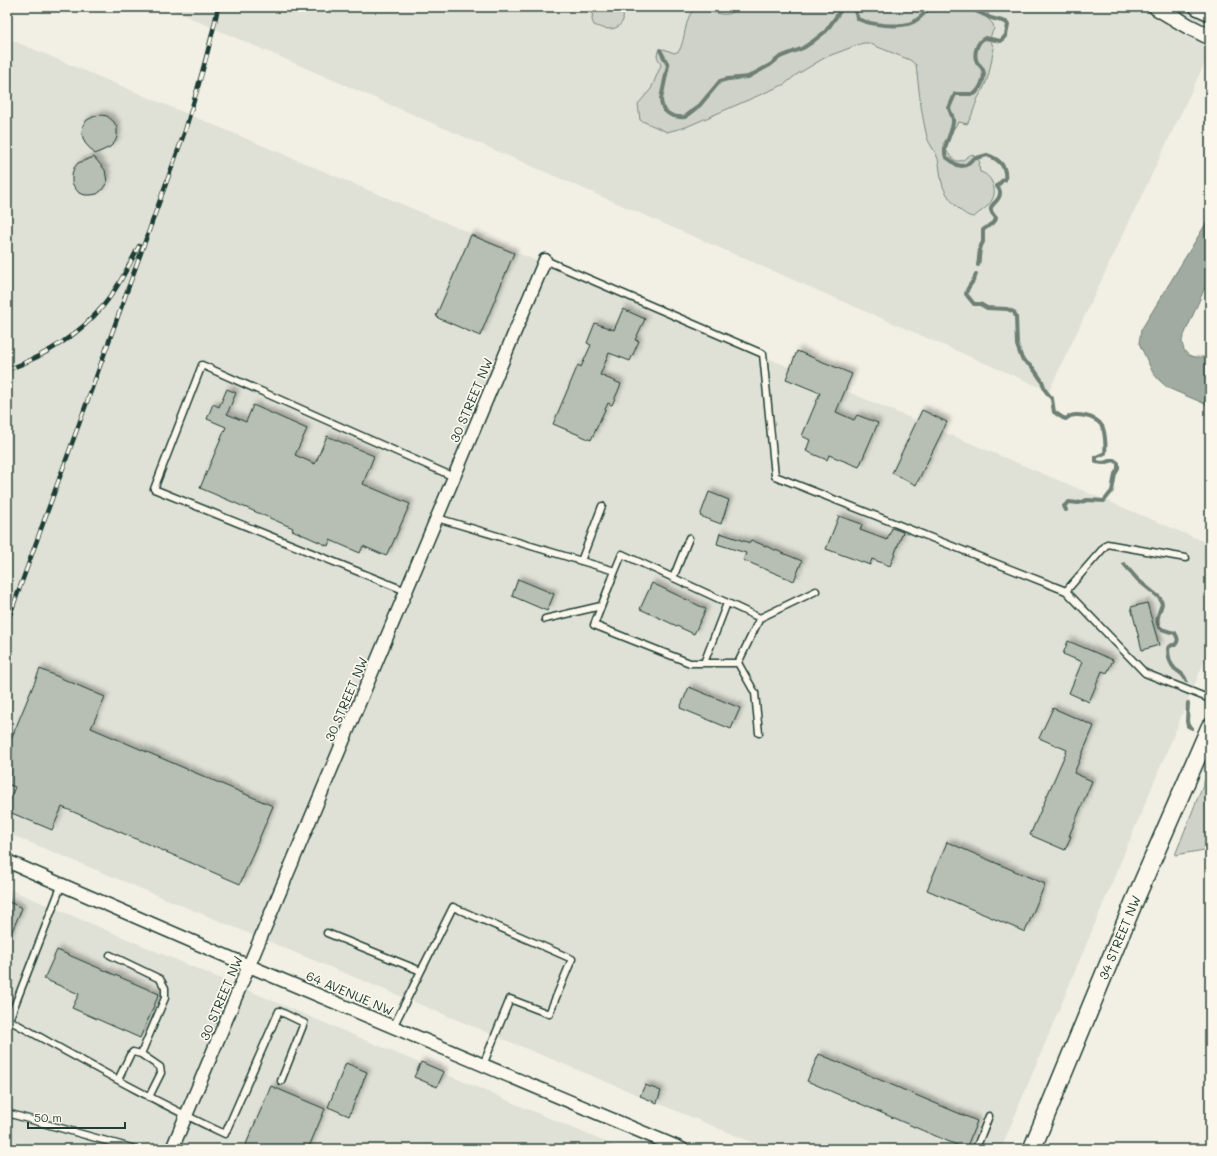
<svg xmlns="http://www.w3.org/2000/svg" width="1217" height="1156" font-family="Mali,sans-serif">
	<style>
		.built { fill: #e0e1d6 }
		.green { fill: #cfd2c8; stroke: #77887e }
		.water { fill: #a2aba1; stroke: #6e7f75 }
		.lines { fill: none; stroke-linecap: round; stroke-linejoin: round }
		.stream { stroke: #6e7f75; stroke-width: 4 }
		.building { fill: #b7beb3; stroke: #1f3d34; filter: url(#shadow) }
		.service-casing { stroke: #1f3d34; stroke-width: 9 }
		.minor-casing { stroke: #1f3d34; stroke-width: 15 }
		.tertiary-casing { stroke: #1f3d34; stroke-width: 18 }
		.secondary-casing { stroke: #1f3d34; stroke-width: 20 }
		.service { stroke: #fbf7ec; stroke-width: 6 }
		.minor { stroke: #fbf7ec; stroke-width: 12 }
		.tertiary { stroke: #fbf7ec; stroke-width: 15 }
		.secondary { stroke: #fbf7ec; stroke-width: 17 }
		.rail-casing { stroke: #1f3d34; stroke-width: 4.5 }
		.rail { stroke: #fbf7ec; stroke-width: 3; stroke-dasharray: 9; stroke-linecap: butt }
		.labels { text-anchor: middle; stroke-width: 3.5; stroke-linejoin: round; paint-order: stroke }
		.street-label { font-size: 13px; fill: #1f3d34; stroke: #fbf7ec }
	</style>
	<defs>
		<filter id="shadow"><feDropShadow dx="3.5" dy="-3.5" stdDeviation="2" flood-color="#0004"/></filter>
	</defs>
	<rect width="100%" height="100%" fill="#f2f0e5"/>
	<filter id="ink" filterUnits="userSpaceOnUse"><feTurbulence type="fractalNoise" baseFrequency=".025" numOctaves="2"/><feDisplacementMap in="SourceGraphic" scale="8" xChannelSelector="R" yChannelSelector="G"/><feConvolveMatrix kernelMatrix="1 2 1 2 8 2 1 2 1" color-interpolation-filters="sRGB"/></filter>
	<g filter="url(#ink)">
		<!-- built -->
		<path class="built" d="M165 7H1210V52L1049 391Z
			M7 38 1210 544V648L1001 1149H768L7 833Z
			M7 888 622 1149H7Z"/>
		<!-- green -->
		<path class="green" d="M593 7H623C622 11 624 16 623 20 618 33 603 29 594 25L592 20Z
			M734 7H990L987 18 993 24 994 29C989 36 990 41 994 48 991 61 990 75 984 87 983 91 980 94 978 98 974 107 973 115 967 124L959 122 957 124 943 144C947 151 953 165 963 160 966 158 968 156 972 154L980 162 979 166 980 172C991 174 998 190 992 200 989 207 979 212 974 217 962 217 944 194 942 183 940 175 940 167 938 159 936 151 929 145 927 137 921 113 919 89 916 65L910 60 868 43H863L826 57 796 75 785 84 686 127 667 132 640 120 638 104 651 89 661 65 657 56 658 51 664 49 674 53 679 51C685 41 685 19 692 12 701 5 717 16 727 14 729 14 730 13 732 12Z
			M1210 767V849L1175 855Z"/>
		<!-- water -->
		<path class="water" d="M1210 217V276L1182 340C1183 355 1190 358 1204 357L1210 351V406L1168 388 1159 380 1153 373 1139 343 1141 330Z"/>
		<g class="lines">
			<!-- stream -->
			<path class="stream" d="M850 7 854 9 858 19C871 25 898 28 911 23 919 20 925 13 930 7
				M967 7 991 18 1006 22 1008 25 1006 35 1001 41 985 38C977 41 973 55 977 62 979 65 982 67 983 70 986 77 980 90 974 94H955L949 108C950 112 953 117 953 120 954 132 941 147 946 157L957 165 962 166 966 165 973 159 987 155C999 159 1007 167 1005 180H1003L997 186C998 188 1000 190 1000 192 1001 205 982 203 996 218L995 221 983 230V242C978 249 980 257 978 265
				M660 50 668 65 661 99C661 113 673 118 685 117L700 105 720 81 728 79 748 77 770 65 780 57 803 48 812 42 826 31 843 7
				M976 274C974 283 967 286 966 294L974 304H980L987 308 1007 309 1014 312 1016 317 1017 345 1022 359 1033 368 1042 381 1045 390 1052 399 1054 412 1063 418 1066 419C1073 411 1096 416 1102 426 1105 431 1106 446 1105 453L1096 457V462L1103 463 1114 460 1118 463V469L1115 474 1112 491 1104 501 1087 500 1078 503 1069 502 1064 506 1066 510
				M1124 564 1138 580 1160 598 1162 604C1160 611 1153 624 1162 629 1166 631 1171 632 1175 633 1178 638 1179 641 1175 645H1172L1168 648C1168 655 1170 664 1175 669 1180 673 1185 675 1186 681
				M1188 703 1187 721 1188 726 1192 728"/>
		</g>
		<!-- building -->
		<path class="building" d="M101 115 107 116 114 122 117 128V137L115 142 110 147 95 154 85 143 83 138 82 132 83 125 87 120 95 116Z
			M94 157 105 170 107 182 102 190 97 194 91 195H85L79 193 75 188 72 183V174L74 168 78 163Z
			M471 235 514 253 480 336 438 318 436 316Z
			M623 309 645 319 635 340 639 341 630 361 609 353 600 375 621 384 612 405 608 403 591 440 553 424 578 365 581 367 591 345 587 343 595 323 614 330Z
			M797 351 852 374 836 412 854 420 857 415 878 423 859 467 829 455 827 460 806 451 810 440 802 436 820 393 786 379Z
			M227 389 236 393 227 414 246 422 253 405 307 429 295 455 315 464 327 436 374 456 363 484 410 504 391 547H390L386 556 363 546 360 553 330 540 328 546 292 530 293 528 200 488 226 427 207 419 213 404 219 407Z
			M922 410 947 422 916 485 892 473Z
			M709 492 729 500 721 524 700 516Z
			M839 516 862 524 860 530 887 540 892 528 903 532 890 566 872 559 870 565 826 549Z
			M720 533 750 543 751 540 802 561 794 581 743 560 746 553 717 544Z
			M518 579 554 594 547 611 512 596Z
			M652 583 706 609 694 634 640 609Z
			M1147 603 1159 645 1142 650 1131 607Z
			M1068 641 1113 660 1107 673 1102 671 1089 702 1069 693 1082 662 1063 654Z
			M40 669 105 697 91 728 273 806 240 884 62 807 52 830 7 811V806L15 787 7 784V749Z
			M689 687 740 708 731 729 680 708Z
			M1053 708 1094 726 1074 773 1092 781 1069 836H1071L1065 850 1030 835 1067 750 1039 738Z
			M947 842 1045 884 1025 932 927 890Z
			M7 901 22 908 7 943Z
			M57 950 159 994 140 1038 72 1008 79 994 44 979Z
			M819 1054 977 1121 966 1149 807 1081Z
			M421 1062 444 1072 437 1087 414 1077Z
			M346 1063 367 1072 349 1116 328 1107Z
			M645 1085 661 1091 657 1103 640 1096Z
			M271 1086 325 1109 308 1149H244Z"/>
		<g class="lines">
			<defs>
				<path id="service" d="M545 260 763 354 775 476 1066 591
					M437 518 615 571 594 625 690 663H738L755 693 759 733
					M1186 558 1107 544 1066 591 1145 673 1210 699
					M581 561 602 506
					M615 571 622 554 760 618
					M673 578 689 538
					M406 591 154 489 202 365 454 477
					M545 619 601 606
					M704 663 727 603
					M738 663 760 618 816 591
					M62 884 9 1020C80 1059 151 1100 225 1134L279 1011 304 1023 281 1081
					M327 933 421 971 453 907 572 959 549 1014 510 999 483 1065
					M110 955 160 979 165 988V998L141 1054 160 1067 161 1073 149 1097
					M393 1027 421 971
					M118 1080 130 1055 133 1052 141 1054
					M7 1113 135 1149
					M977 1146 989 1116"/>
				<path id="minor" d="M7 861 249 966 682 1149
					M172 1149 545 260"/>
				<path id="tertiary" d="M1156 7 1188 26 1210 37
					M1197 7 1210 13"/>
				<g id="secondary">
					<path id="s1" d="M1032 1149 1134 902 1210 727"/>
				</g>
			</defs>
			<!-- service casing -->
			<use href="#service" class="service-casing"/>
			<!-- minor casing -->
			<use href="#minor" class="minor-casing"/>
			<!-- tertiary casing -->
			<use href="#tertiary" class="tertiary-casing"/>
			<!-- secondary casing -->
			<use href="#secondary" class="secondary-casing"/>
			<!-- service -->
			<use href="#service" class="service"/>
			<!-- minor -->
			<use href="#minor" class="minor"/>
			<!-- tertiary -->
			<use href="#tertiary" class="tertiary"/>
			<!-- secondary -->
			<use href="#secondary" class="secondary"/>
			<defs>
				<path id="rail" d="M7 370C42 357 78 336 103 306 118 288 128 267 139 246
					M7 623 185 131C197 90 210 49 218 7"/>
			</defs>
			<!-- rail casing -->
			<use href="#rail" class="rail-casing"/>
			<!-- rail -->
			<use href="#rail" class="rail"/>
		</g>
	</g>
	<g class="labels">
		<!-- street labels -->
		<g class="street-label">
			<text transform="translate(471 400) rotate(-67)" y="5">30 STREET NW</text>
			<text transform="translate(346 699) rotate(-67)" y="5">30 STREET NW</text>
			<text dy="5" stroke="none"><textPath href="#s1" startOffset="229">34 STREET NW</textPath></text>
			<text transform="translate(350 993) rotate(23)" y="5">64 AVENUE NW</text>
			<text transform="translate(221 998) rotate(-67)" y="5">30 STREET NW</text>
		</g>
	</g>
	<!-- margin -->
	<rect width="1217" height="1156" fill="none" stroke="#fbf7ec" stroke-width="24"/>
	<rect x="12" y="12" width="1193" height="1132" fill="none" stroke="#1f3d34" stroke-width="1.5" filter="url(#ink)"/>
	<!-- scale -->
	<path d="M28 1122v6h97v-6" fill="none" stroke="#1f3d34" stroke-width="2"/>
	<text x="34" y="1122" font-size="12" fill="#1f3d34" stroke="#fbf7ec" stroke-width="3" paint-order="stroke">50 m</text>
</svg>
